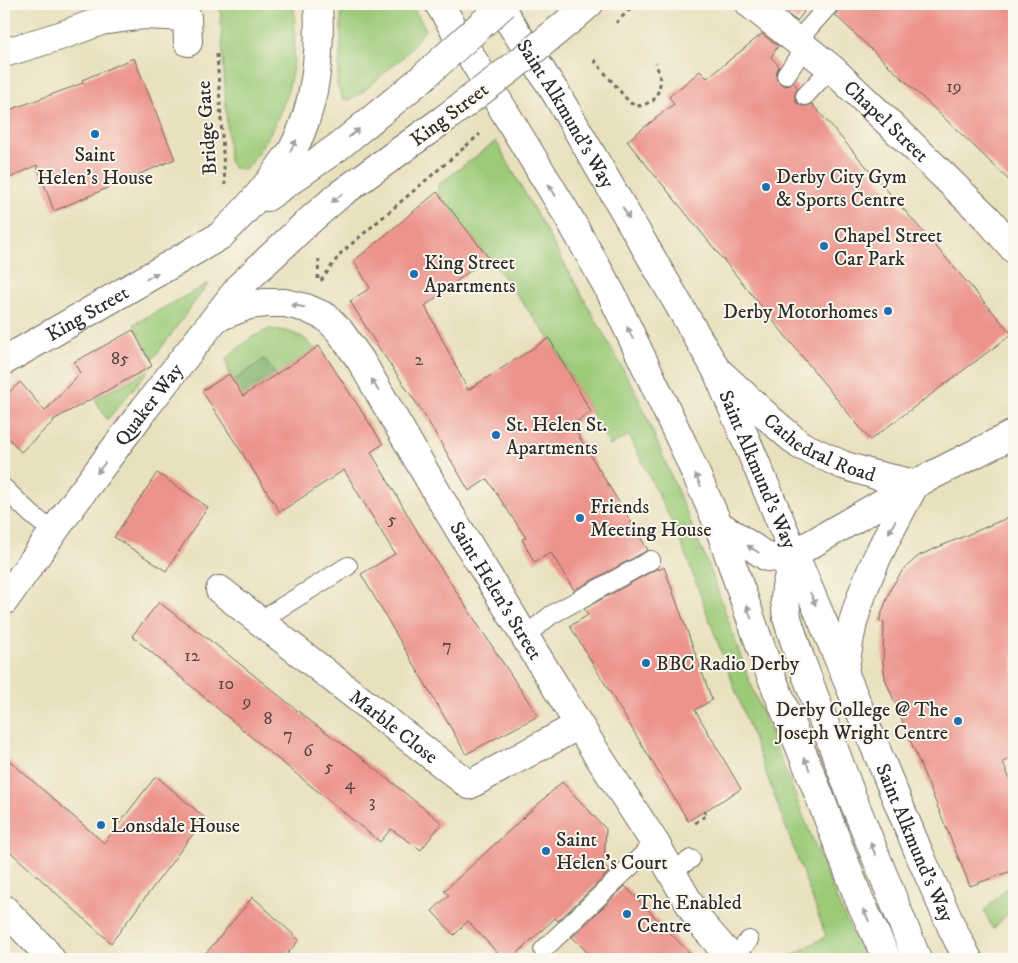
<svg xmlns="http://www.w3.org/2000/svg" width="1018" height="963" font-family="'IM FELL DW Pica',serif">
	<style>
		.green { fill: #9cca78; stroke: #647a52 }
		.forest { fill: #7dae68; stroke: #546c4a }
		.building { fill: #ec938b }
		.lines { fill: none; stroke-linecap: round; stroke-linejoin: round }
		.lane-casing { stroke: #6e6a5e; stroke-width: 20 }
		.street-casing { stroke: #6e6a5e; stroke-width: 30 }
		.secondary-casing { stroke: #6e6a5e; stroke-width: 30 }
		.primary-casing { stroke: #6e6a5e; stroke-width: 30 }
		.path { stroke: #6e6a5e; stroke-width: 3; stroke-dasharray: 4 4; stroke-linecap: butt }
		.lane { stroke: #fff; stroke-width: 18 }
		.street { stroke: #fff; stroke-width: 28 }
		.secondary { stroke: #fff; stroke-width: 28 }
		.primary { stroke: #fff; stroke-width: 28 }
		.primary-bridge-casing { stroke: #6e6a5e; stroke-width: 30; stroke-linecap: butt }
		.path-bridge { stroke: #6e6a5e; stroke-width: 3; stroke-dasharray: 4 4; stroke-linecap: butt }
		.primary-bridge { stroke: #fff; stroke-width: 28 }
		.oneway { fill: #a0a0a0 }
		.poi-dot { fill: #1f6fb2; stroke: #fbf7ec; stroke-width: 2 }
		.labels { text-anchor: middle; stroke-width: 4; stroke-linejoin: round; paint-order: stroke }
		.number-label { font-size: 18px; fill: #5b4543 }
		.street-label { font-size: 20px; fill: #2b2b2b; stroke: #fbf7ec }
		.poi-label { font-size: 20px; fill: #2b2b2b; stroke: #fbf7ec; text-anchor: start }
	</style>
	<rect width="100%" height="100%" fill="#fbf7ec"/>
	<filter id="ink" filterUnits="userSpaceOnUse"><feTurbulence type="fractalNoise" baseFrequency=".02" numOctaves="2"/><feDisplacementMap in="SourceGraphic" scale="10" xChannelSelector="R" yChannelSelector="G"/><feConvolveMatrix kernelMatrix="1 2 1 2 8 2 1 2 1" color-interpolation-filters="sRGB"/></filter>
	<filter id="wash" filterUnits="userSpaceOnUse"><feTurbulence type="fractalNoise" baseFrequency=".0096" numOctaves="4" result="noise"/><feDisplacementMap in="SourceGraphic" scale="20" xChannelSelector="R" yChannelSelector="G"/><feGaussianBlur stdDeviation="1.12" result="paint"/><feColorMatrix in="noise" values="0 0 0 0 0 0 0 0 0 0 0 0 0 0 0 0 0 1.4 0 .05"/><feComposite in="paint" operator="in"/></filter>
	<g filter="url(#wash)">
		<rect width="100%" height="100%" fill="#e9e0bd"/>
		<!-- green -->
		<path class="green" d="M220 4H293L295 16 294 62 287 95 275 125 251 164 243 170 233 167 229 161Z
			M341 4H411L426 29 404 56 365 90 350 100 343 99 337 85 341 43Z
			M496 141 637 394 712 574 746 672 838 903 865 959H787L826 936 679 537 629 435 610 446 549 338 488 257 437 192 438 185Z
			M209 283 153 359 134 324Z
			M270 329 286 331 303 337 315 349 276 375 264 359 233 381 229 374 226 359 237 349 252 337Z
			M149 370 107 420 95 399Z
			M1014 880V907L993 929 984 911Z"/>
		<!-- forest -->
		<path class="forest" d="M264 359 276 375 268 435 233 381Z"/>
		<g id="blocks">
			<!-- building -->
			<path class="building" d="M840 4H1014V185L976 148 835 15 838 11Z
				M797 6 804 12 797 21 787 14Z
				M762 34 778 46 771 57 779 66 776 74 777 80 780 83 785 86 790 85 793 82 798 88 795 94V99L797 103 803 106H808L812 104 1012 334 870 440 627 141 674 104 669 97 700 71 707 78Z
				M134 58 175 159 54 211 37 165 4 181V112L83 83 82 80Z
				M437 192 488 257 425 306 468 390 549 338 591 412 572 425 648 550 574 590 551 553 534 562 522 539 526 538 487 479 469 491 425 416 375 342 350 301 370 288 354 261Z
				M133 330 152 366 53 420 54 421 21 452 4 433V397L20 382 45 411 80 373 74 362Z
				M319 346 383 444 371 452 423 541 538 716 466 754 361 574 395 554 344 470 280 512 202 391 229 374 243 396Z
				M157 473 208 507 166 571 114 537Z
				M1014 515V757L1003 762 1014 790V870L970 886 888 686 885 678 883 662 884 622 879 621 891 588 903 570 914 560 920 555Z
				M664 567 712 700 695 710 741 789 688 821 570 626 588 615 584 609 658 568 659 570Z
				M159 602 178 617 215 644 313 723 358 755 442 823 421 850 391 829 380 842 262 746 132 636Z
				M4 756 104 843 156 776 205 818 111 943 4 846Z
				M562 782 606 829 604 864 610 871 558 921 555 918 511 959H503L468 921 454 935 432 911 449 895 444 891Z
				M625 886 695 959H594L572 937Z
				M253 897 299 940 283 959H201Z"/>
		</g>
	</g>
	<g filter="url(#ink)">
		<use href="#blocks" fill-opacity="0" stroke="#6e6a5e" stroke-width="1"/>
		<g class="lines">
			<defs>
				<path id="lane" d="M797 41 830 4
					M786 75 805 47
					M805 96 831 68
					M4 488 31 514 53 532
					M259 621 348 566
					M525 636 551 615 651 560
					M671 872 691 859
					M543 950 655 843
					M732 959 749 940"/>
				<g id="street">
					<path d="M4 53 63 35 101 21 145 15 187 17 188 42"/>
					<path id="s1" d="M216 318 249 305 266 303H285L306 308 326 317 339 330 361 361 440 498 595 751 655 843 700 922 732 959"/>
					<path id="s2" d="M220 590 469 785 579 725"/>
				</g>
				<g id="secondary">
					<path id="s3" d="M750 4 831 68 909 142 987 218 1014 249"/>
					<path id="s4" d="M716 369 772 421 800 445 843 465 875 475 915 484"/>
					<path d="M718 524 767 557 780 558 794 554 915 484 1014 434"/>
					<path d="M844 672C847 656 849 639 853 623 866 573 891 529 915 484"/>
					<path d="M4 909 44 950 51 959"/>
				</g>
				<g id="primary">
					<path d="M439 4 568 216 611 293 684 447 718 524 768 668 814 782 859 899 887 959"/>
					<path id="s5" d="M498 4 557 95 716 369 844 672 919 853 953 930 968 959"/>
					<path d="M574 17 589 4"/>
					<path d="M267 197 338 147 420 80"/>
					<path id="s6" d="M4 361 220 236C242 215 262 193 280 167 284 161 289 155 293 149 316 106 321 51 318 4"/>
					<path d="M794 554 786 587 785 600 787 618 800 658 852 797 917 959"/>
					<path id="s7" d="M4 601 69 510 145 408 242 284 308 222 339 195 447 117"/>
				</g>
			</defs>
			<!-- lane casing -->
			<use href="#lane" class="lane-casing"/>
			<!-- street casing -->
			<use href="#street" class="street-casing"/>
			<!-- secondary casing -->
			<use href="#secondary" class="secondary-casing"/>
			<!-- primary casing -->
			<use href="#primary" class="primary-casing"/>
			<!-- path -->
			<path class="path" d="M616 23 635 4
				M217 54 225 185
				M594 60 630 103 640 106 653 101C663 84 661 82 656 63
				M318 279 319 255
				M321 281 341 253 466 146
				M4 394 5 396
				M4 717 8 711
				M695 823 707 815 704 811"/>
			<!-- lane -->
			<use href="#lane" class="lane"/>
			<!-- street -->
			<use href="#street" class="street"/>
			<!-- secondary -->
			<use href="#secondary" class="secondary"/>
			<!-- primary -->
			<use href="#primary" class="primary"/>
			<defs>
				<path id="primary-bridge" d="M420 80 504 4
					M447 117 513 67 574 17"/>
			</defs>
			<!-- primary-bridge casing -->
			<use href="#primary-bridge" class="primary-bridge-casing"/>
			<!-- path-bridge -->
			<path class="path-bridge" d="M466 146 480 134"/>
			<!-- primary-bridge -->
			<use href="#primary-bridge" class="primary-bridge"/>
		</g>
		<!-- one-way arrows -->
		<defs><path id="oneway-solid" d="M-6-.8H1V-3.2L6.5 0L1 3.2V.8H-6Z" transform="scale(1.25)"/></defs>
		<g class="oneway">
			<use href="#oneway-solid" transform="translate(354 133) rotate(-39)"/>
			<use href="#oneway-solid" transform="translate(293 146) rotate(-62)"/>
			<use href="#oneway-solid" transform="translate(552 190) rotate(-122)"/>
			<use href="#oneway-solid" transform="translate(337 198) rotate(141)"/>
			<use href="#oneway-solid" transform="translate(626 213) rotate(60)"/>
			<use href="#oneway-solid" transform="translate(152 276) rotate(-30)"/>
			<use href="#oneway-solid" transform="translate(298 306) rotate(-169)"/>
			<use href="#oneway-solid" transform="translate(630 333) rotate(-115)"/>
			<use href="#oneway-solid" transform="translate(375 385) rotate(-120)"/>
			<use href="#oneway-solid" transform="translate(101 468) rotate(127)"/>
			<use href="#oneway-solid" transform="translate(698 480) rotate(-114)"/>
			<use href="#oneway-solid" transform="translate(892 527) rotate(118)"/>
			<use href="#oneway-solid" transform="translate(753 549) rotate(-148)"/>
			<use href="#oneway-solid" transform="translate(813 599) rotate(67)"/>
			<use href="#oneway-solid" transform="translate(749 612) rotate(-109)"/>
			<use href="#oneway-solid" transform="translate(807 764) rotate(-112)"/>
			<use href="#oneway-solid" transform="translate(873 849) rotate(-112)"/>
			<use href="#oneway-solid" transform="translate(866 915) rotate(-115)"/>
		</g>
	</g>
	<!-- markers -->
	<g class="poi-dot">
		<circle cx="95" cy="134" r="5"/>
		<circle cx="766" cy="187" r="5"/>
		<circle cx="824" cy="246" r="5"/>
		<circle cx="414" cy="274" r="5"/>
		<circle cx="888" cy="311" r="5"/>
		<circle cx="496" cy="435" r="5"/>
		<circle cx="580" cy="518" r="5"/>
		<circle cx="646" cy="663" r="5"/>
		<circle cx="958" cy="721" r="5"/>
		<circle cx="101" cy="825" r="5"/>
		<circle cx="546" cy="851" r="5"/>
		<circle cx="627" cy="914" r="5"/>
	</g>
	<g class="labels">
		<!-- number labels -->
		<g class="number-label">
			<text x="954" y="92">19</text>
			<text x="120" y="364">85</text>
			<text x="419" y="365">2</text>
			<text x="392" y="525">5</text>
			<text x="447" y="651">7</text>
			<text x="192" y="661">12</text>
			<text x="226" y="689">10</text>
			<text x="247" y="707">9</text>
			<text x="268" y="724">8</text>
			<text x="288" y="740">7</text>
			<text x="308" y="756">6</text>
			<text x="329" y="772">5</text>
			<text x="350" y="789">4</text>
			<text x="372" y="807">3</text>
		</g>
		<!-- street labels -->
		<g class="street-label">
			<text dy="7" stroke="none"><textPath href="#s5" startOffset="129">Saint Alkmund's Way</textPath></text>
			<text transform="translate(449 114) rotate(-37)" y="7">King Street</text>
			<text dy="7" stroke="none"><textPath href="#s3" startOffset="180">Chapel Street</textPath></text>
			<text transform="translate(206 128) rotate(-94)" y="7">Bridge Gate</text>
			<text dy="7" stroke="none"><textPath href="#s6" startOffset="96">King Street</textPath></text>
			<text dy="7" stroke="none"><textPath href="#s7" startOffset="244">Quaker Way</textPath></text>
			<text dy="7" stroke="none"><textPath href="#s4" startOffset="132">Cathedral Road</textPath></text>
			<text dy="7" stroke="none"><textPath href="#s5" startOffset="534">Saint Alkmund's Way</textPath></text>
			<text dy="7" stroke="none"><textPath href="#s1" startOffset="438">Saint Helen's Street</textPath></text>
			<text dy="7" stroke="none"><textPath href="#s2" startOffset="221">Marble Close</textPath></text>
			<text dy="7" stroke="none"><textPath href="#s5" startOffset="939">Saint Alkmund's Way</textPath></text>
		</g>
		<!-- poi labels -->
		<g class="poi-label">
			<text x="95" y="161" text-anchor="middle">Saint<tspan x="95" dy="23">Helen's House</tspan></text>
			<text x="776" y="183">Derby City Gym<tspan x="776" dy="23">&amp; Sports Centre</tspan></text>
			<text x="834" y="242">Chapel Street<tspan x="834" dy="23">Car Park</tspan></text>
			<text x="424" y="269">King Street<tspan x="424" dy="23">Apartments</tspan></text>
			<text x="878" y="318" text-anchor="end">Derby Motorhomes</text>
			<text x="506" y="431">St. Helen St.<tspan x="506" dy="23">Apartments</tspan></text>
			<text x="590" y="513">Friends<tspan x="590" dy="23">Meeting House</tspan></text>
			<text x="656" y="670">BBC Radio Derby</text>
			<text x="948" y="716" text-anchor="end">Derby College @ The<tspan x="948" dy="23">Joseph Wright Centre</tspan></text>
			<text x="111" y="832">Lonsdale House</text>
			<text x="556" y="846">Saint<tspan x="556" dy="23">Helen's Court</tspan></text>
			<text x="637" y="909">The Enabled<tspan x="637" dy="23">Centre</tspan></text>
		</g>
	</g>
	<!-- margin -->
	<rect width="1018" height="963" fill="none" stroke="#fbf7ec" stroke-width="20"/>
</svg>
